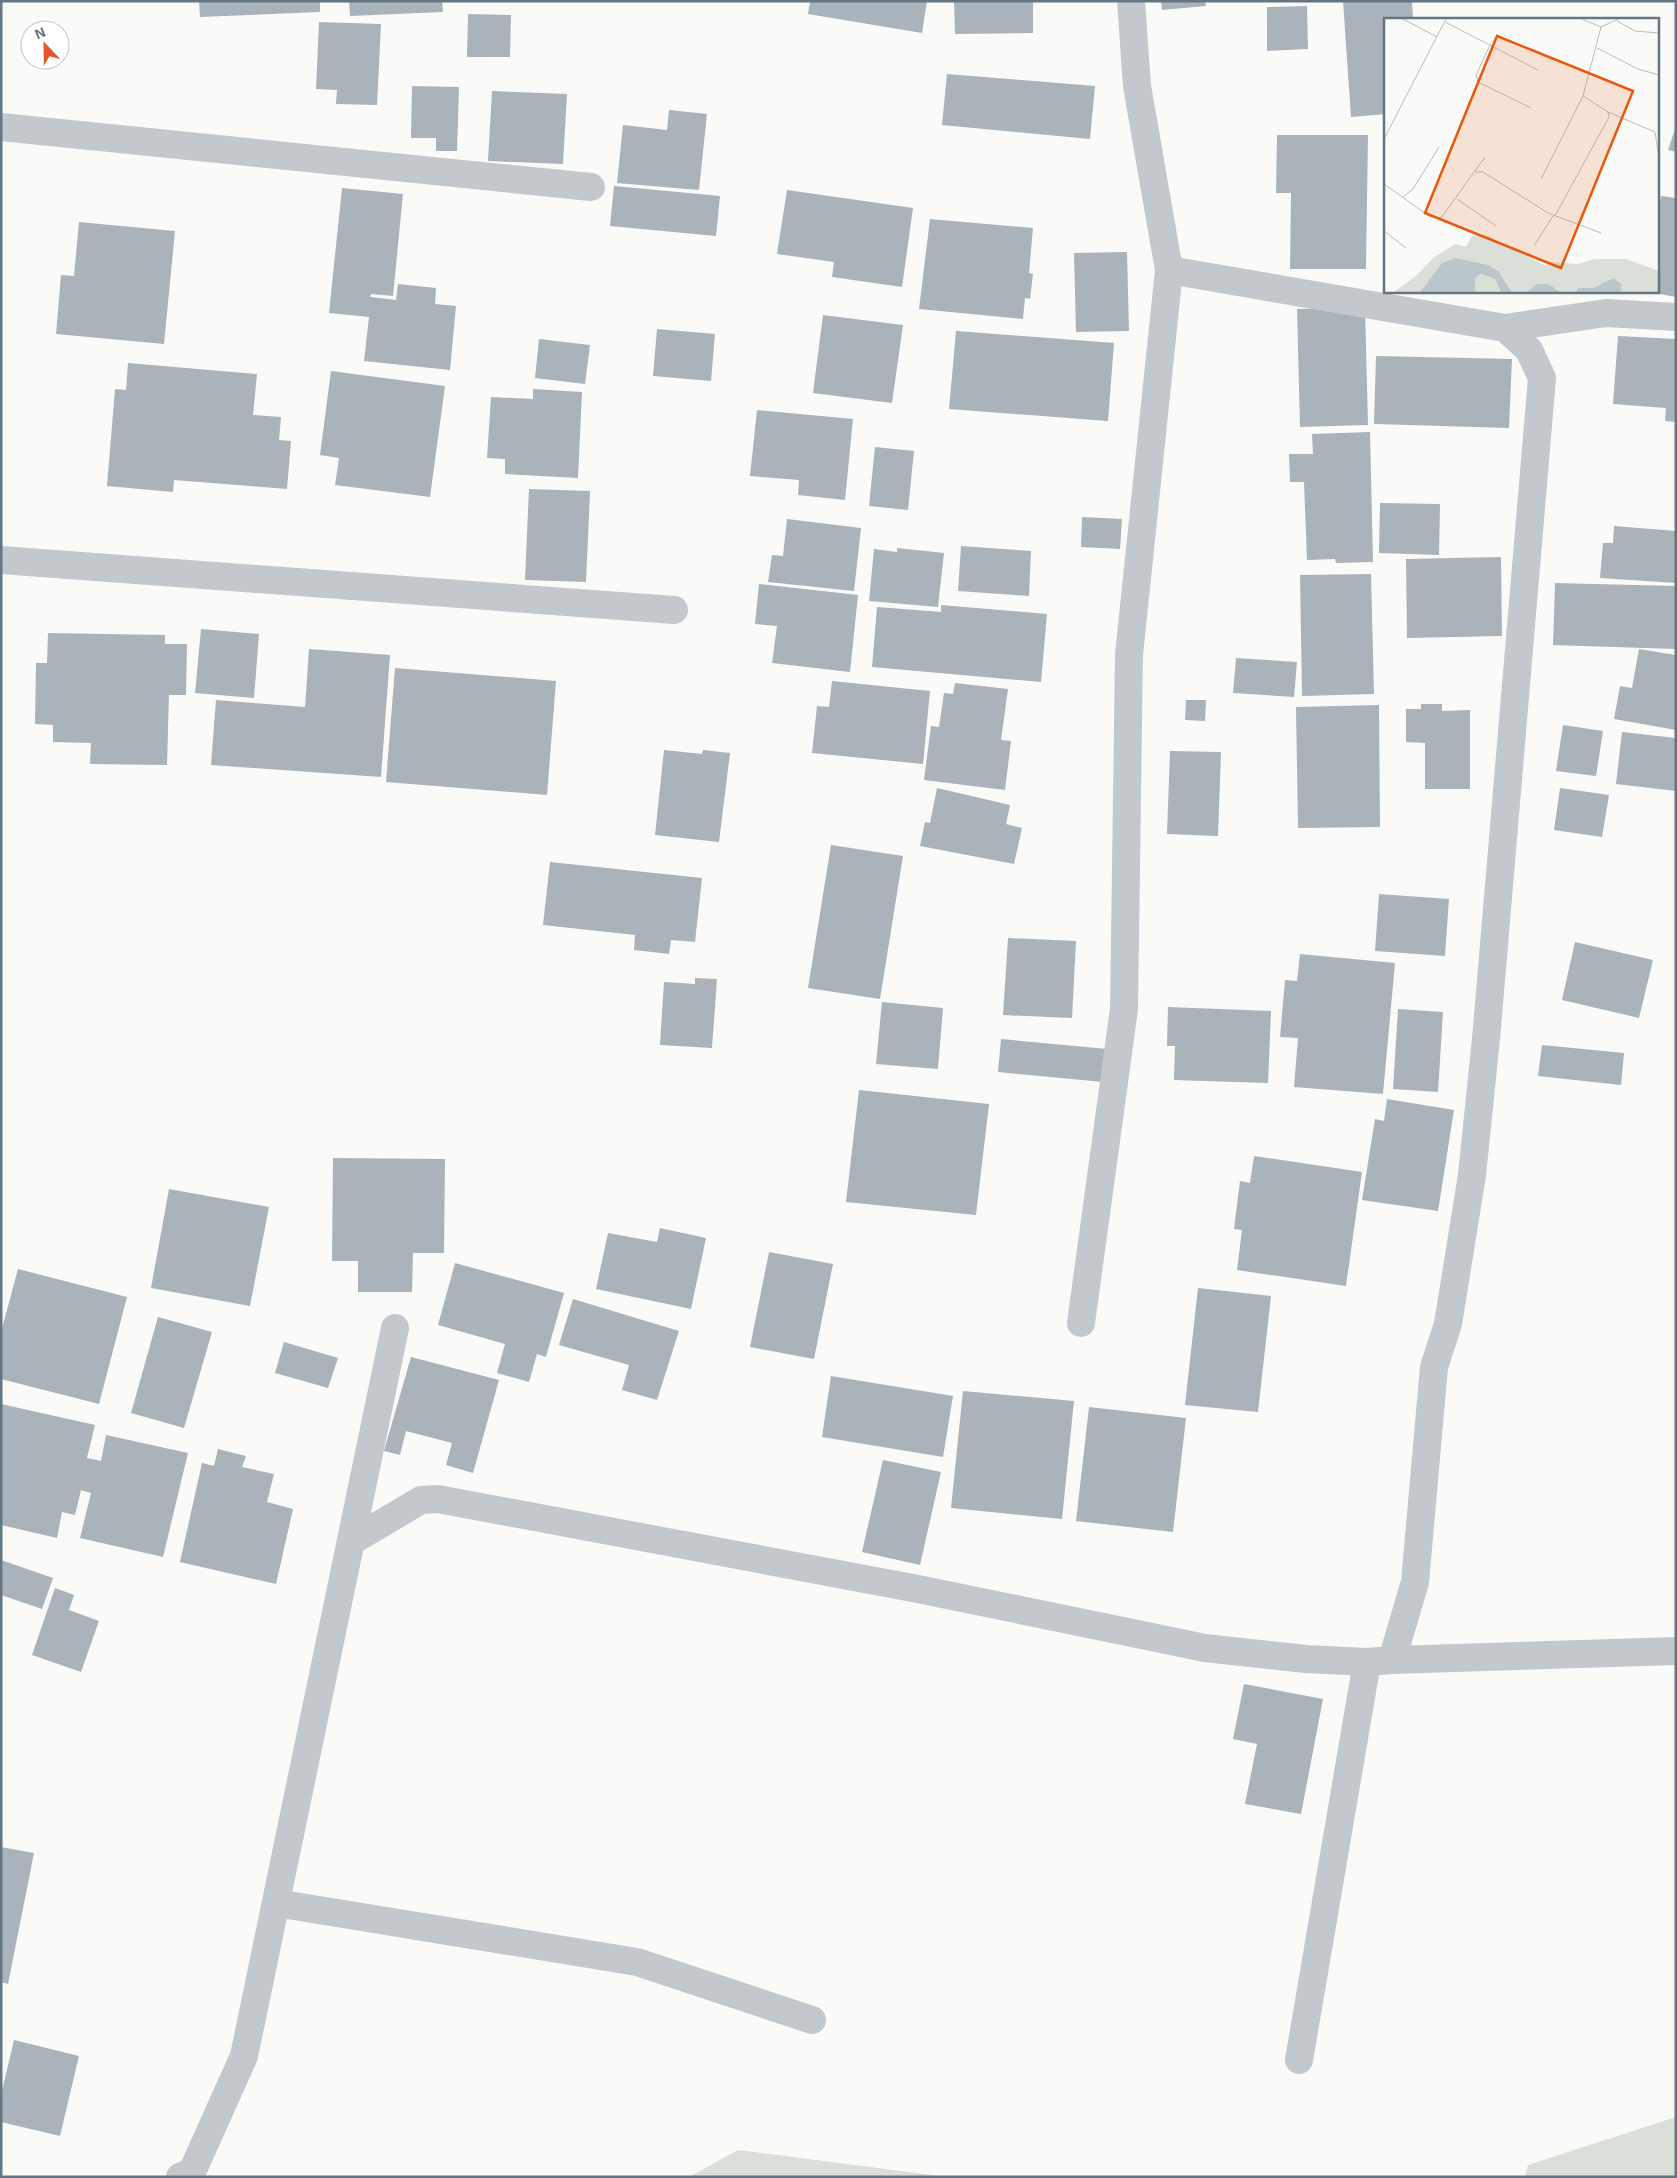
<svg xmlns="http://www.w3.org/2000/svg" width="1677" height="2178" font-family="'Exo 2',sans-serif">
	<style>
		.green { fill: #dadfd7 }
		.building { fill: #aab3b9 }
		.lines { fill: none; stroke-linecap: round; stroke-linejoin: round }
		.street { stroke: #c3c8cc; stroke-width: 28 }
		.inset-road { fill: none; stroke: #b5bdc2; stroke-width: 1 }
		.view { fill: #e8590c; fill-opacity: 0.15; stroke: #e8590c; stroke-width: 2.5 }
		.inset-edge { fill: none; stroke: #657683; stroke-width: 2.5 }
	</style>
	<rect width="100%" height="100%" fill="#fafaf8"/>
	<!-- green -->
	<path class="green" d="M1676 2117V2177H1525L1528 2165Z
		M738 2150 947 2177H689Z"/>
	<!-- building -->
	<path class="building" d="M199 1H320V12L200 17Z
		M349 1H442L443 12 350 16Z
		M810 1H927L922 33 808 14Z
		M954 1H1033V33L955 34Z
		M1161 1H1205L1206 6 1162 10Z
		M1343 1H1412L1413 19H1386V114L1351 117Z
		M1307 6 1308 49 1267 51V7Z
		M468 14 511 15 510 57H467Z
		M319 22 381 24 377 105 336 104 337 90 316 89Z
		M947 74 1095 86 1090 139 942 125Z
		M412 86 459 87 457 151H436V138H411Z
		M492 91 567 94 563 164 488 161Z
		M669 110 707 114 699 190 617 183 623 125 667 130Z
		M1676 126V152L1668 150Z
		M1277 135H1368L1366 269H1290L1291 193H1276Z
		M614 186 720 196 716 236 610 226Z
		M342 188 403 194 393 296 371 294 370 297 396 300 398 284 436 288 435 304 456 306 450 370 364 361 369 317 329 313Z
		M787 190 913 208 902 287 832 277 834 262 777 254Z
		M1661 196 1676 198V297L1650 292 1658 291V213Z
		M930 219 1033 228 1029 273 1033 274 1030 299 1025 298 1023 319 919 309Z
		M79 222 175 231 164 344 56 334 61 275 74 276Z
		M1127 252 1129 331 1076 332 1074 253Z
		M1365 308 1368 425 1300 427 1297 309Z
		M823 315 903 325 892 403 813 393Z
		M657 329 715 334 711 381 653 376Z
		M956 331 1114 343 1108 421 949 409Z
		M1618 336 1676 339V422L1665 421 1666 408 1613 404Z
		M539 339 590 345 585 384 535 378Z
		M1376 356 1512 359 1509 428 1374 424Z
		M128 363 257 374 253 415 281 417 279 440 291 441 287 489 174 480 173 492 107 486 115 389 126 390Z
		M331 371 445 386 430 497 335 485 339 458 320 455Z
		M533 389 582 392 578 478 505 474V459L487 458 491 397 533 399Z
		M757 410 853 419 845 500 798 495 799 480 750 476Z
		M1370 432 1373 562 1336 563 1335 559 1307 560 1304 482H1290L1289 454H1313L1312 434Z
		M875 447 914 451 908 510 869 506Z
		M529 489 590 491 586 582 525 580Z
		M1380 503 1440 504 1439 555 1379 553Z
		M1082 517 1122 519 1120 549 1081 547Z
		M787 519 861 528 854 591 768 582 772 555 783 556Z
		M1614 526 1676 531V583L1600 578 1603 543H1613Z
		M961 546 1031 551 1029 596 958 591Z
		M897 548 944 553 938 607 869 601 874 549 897 552Z
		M1501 557 1502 636 1407 638 1406 559Z
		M1371 574 1374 694 1302 696 1300 575Z
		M1555 583 1676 586V649L1553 645Z
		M759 584 858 595 850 672 772 663 777 626 755 624Z
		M941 605 1047 614 1041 682 872 667 877 607 941 612Z
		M201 629 259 634 254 698 195 693Z
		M48 633 165 635V644H187L186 695H169L167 765 90 764 91 743 53 742V725L35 724 36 663H47Z
		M309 649 390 655 381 777 211 765 216 700 305 707Z
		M1639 649 1676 655V730L1614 719 1620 686 1632 688Z
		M1236 658 1297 662 1294 697 1233 693Z
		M395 668 556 681 547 795 386 782Z
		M832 681 930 691 923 764 812 753 817 706 829 707Z
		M955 683 1008 689 1001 740 1011 741 1005 790 924 780 931 726 939 727 944 693 953 694Z
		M1186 700H1206L1205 721 1185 720Z
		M1421 704H1442V711L1470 710V789H1425V743L1406 742V709H1421Z
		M1379 705 1380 827 1298 828 1296 707Z
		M1563 725 1603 731 1596 776 1556 771Z
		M1622 732 1676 738V791L1616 784Z
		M664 750 702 754 703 750 730 753 719 842 655 835Z
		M1170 751 1221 752 1218 836 1167 834Z
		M937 788 1010 805 1006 824 1022 828 1014 864 920 846 925 822 930 823Z
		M1560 788 1609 795 1602 837 1554 830Z
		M831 845 903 856 880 999 808 988Z
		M550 862 702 878 695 942 671 940 669 954 634 950 635 935 543 925Z
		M1379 894 1449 899 1445 956 1375 951Z
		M1008 938 1076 941 1072 1018 1003 1015Z
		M1575 942 1653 960 1639 1018 1562 1000Z
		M1300 954 1395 963 1383 1094 1294 1087 1298 1038 1280 1037 1285 980 1297 981Z
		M695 978 717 979 712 1048 660 1045 664 982 695 984Z
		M882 1002 943 1008 938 1069 876 1064Z
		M1168 1007 1271 1011 1268 1083 1174 1080 1175 1046H1167Z
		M1398 1009 1443 1012 1438 1092 1393 1089Z
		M1001 1039 1107 1049 1103 1082 998 1072Z
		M1542 1045 1624 1053 1621 1085 1538 1076Z
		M859 1090 989 1104 976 1215 846 1202Z
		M1387 1099 1454 1110 1438 1211 1362 1200 1375 1119 1384 1121Z
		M1254 1156 1362 1172 1346 1286 1237 1270 1242 1230 1234 1229 1240 1181 1250 1183Z
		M333 1158 445 1159 444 1253H413L412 1292H358V1261H332Z
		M169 1189 269 1207 250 1306 151 1288Z
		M660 1228 706 1238 691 1309 596 1289 608 1233 657 1242Z
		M769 1252 833 1264 814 1359 750 1347Z
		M455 1263 564 1293 546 1357 537 1354 529 1382 497 1373 505 1344 438 1325Z
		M18 1269 127 1297 99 1404 1 1379V1332Z
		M1198 1288 1271 1296 1258 1412 1185 1405Z
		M573 1299 679 1331 657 1400 622 1390 629 1365 559 1345Z
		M158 1317 212 1332 184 1428 131 1413Z
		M284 1342 338 1358 328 1388 275 1373Z
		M411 1357 499 1380 473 1473 446 1465 452 1443 406 1431 400 1455 384 1451Z
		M831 1376 953 1396 943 1457 822 1437Z
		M963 1391 1074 1401 1062 1519 951 1508Z
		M1 1404 95 1425 87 1458 101 1461 106 1435 188 1453 163 1557 80 1538 91 1493 81 1490 75 1515 62 1512 57 1538 1 1525Z
		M1089 1407 1186 1418 1173 1532 1076 1521Z
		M218 1449 246 1456 242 1467 274 1474 267 1502 293 1509 276 1584 180 1562 202 1463 214 1466Z
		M883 1460 941 1472 920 1565 862 1552Z
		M1 1560 53 1578 42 1609 1 1595Z
		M55 1588 74 1595 69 1610 99 1621 81 1672 32 1655Z
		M1244 1684 1323 1699 1301 1814 1245 1804 1257 1744 1233 1739Z
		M1 1847 34 1853 8 1984 1 1982Z
		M14 2040 79 2056 60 2136 1 2122V2095Z"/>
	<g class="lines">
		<!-- street -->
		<path class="street" d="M1 127 591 187
			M1169 270 1505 328 1529 350 1542 378 1486 1039 1472 1175 1448 1324 1434 1367 1415 1582 1392 1660
			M1505 328 1606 313 1676 317
			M1 560 674 610
			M1081 1323 1124 1009 1129 655 1169 270 1137 86 1131 1
			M352 1541 421 1500 438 1499 913 1588 1205 1648 1306 1659 1367 1662 1392 1660 1676 1651
			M276 1903 637 1962 812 2020
			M1299 2060 1367 1662
			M180 2177 192 2172 244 2056 395 1328"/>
	</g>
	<!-- overview -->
	<g transform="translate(1384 18)">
		<rect width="275" height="275" fill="#fafaf8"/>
		<path d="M102 217 162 248 166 244 194 246 210 241H242L275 253V274H237L238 266 229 260 209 270H194L192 274H176L165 266H152L143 274H128L121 262 58 245 36 274H10L32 258 50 239 71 226 82 229 88 218ZM95 256 111 261 117 274H91V261Z" fill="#dadfd7"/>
		<path d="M71 240 104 247 115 254 128 274H117L111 261 96 256 91 261V274H36L58 245ZM229 260 238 266 237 274H192L194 270H209ZM152 266H165L176 274H143Z" fill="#bbc7cb"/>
		<path class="inset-road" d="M19 1 53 19M198 1 217 9 234 1M233 3 251 13 275 15M61 4 154 52M106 27 92 57 94 64 147 90M213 30 254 51 275 57M224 94 271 114 275 140M0 121 62 1M91 154H99L164 195 217 215M157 161 199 78 217 9M0 166 45 198 57 200 101 139M19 179 29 171 55 129M73 181 112 208M171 198 225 99 224 94 199 78M0 213 22 230M150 228 169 198"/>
		<path class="view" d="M113 18 249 73 177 250 41 195Z"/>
		<rect width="275" height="275" class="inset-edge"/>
	</g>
	<!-- border -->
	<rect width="1677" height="2178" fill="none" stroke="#657683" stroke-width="5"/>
	<!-- north arrow -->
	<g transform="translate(45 45) rotate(338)"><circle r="24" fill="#ffffff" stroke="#c1c8cd"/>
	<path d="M0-4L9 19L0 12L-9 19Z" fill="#e4572e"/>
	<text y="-8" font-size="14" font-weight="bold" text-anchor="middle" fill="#657683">N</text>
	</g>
</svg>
